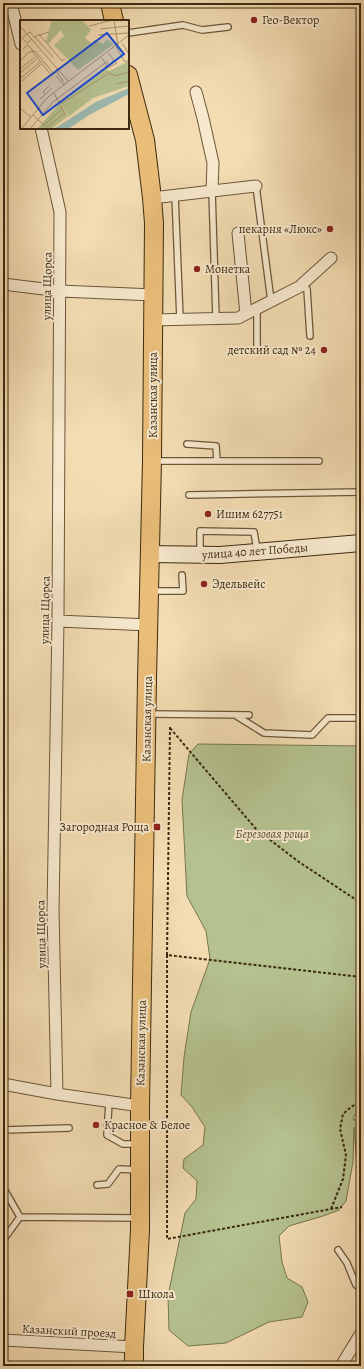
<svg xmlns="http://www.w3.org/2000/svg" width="364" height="1369" font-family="Alegreya,serif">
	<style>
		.green { fill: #b5c290; stroke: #787650 }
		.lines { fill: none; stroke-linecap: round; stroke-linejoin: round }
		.lane-casing { stroke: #6a5639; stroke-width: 8 }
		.street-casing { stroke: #6a5639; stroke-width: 13 }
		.secondary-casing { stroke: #3c2a11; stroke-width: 18 }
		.primary-casing { stroke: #3c2a11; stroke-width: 20 }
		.path { stroke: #3c2a11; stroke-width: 2; stroke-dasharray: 3 2; stroke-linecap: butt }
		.lane { stroke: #f7e8cd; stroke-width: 5.5 }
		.street { stroke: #f7e8cd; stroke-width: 11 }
		.secondary { stroke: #f7e8cd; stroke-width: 16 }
		.primary { stroke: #eabe79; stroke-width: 18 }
		.poi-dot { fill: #8f2418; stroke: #f7e8cd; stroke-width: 1.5 }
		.labels { text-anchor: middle; stroke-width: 4; stroke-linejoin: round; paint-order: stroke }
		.poi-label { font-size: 12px; fill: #3c2a11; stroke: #f7e8cd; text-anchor: start }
		.street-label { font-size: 12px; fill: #3c2a11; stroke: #f7e8cd }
		.park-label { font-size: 12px; font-style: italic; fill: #5a5031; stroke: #f7e8cd }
		.inset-road { fill: none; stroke: #aa9572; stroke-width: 1 }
		.view { fill: #1d4ed8; fill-opacity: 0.15; stroke: #1d4ed8; stroke-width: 2 }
		.inset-edge { fill: none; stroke: #3c2a11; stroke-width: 2 }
	</style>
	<rect width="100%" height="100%" fill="#f3dcb2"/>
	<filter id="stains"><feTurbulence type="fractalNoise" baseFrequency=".005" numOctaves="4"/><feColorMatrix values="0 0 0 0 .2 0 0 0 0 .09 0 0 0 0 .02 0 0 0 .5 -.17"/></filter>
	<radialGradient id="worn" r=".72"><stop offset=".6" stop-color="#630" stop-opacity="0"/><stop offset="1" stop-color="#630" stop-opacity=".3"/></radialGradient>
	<!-- green -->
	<path class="green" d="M198 744 361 746V1113L355 1114 353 1120 361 1119V1181L358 1182 354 1127 353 1162 346 1201 339 1210 323 1216 289 1226 279 1236 282 1262 287 1278 302 1287 308 1302 302 1317 269 1322 226 1343 188 1346 169 1330 168 1296 185 1213 196 1199 197 1181 183 1168 184 1159 203 1145 205 1127 192 1107 181 1095 184 1057 191 1012 210 959 206 931 187 896 182 800 189 754Z"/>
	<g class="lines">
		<defs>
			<path id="lane" d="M128 33 183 25 202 30 228 27
				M256 186 271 301
				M212 191 216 318
				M175 195 180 319
				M299 287 307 289 310 336
				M257 350V308
				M187 444 216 446 217 461
				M155 461H319
				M189 495 361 492
				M200 552V531L254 532 257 550
				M151 591H183L182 575
				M149 714 249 715
				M235 715 264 733 312 735 328 718H361
				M109 1102 107 1135 123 1144H137
				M3 1130 69 1128
				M3 1185 4 1189 20 1217 138 1218
				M97 1185 108 1184 119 1169 138 1170
				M3 1239H4L20 1217
				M338 1250 347 1263 356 1285 361 1288"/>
			<path id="street" d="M11 3 21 44
				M196 92 203 118 213 163 212 191
				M41 128 60 212 58 621 53 910 57 1094
				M152 198 256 186
				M238 233 246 314
				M3 284 60 291 154 295
				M153 320 238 318 299 287 331 258
				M58 621 149 625
				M3 1084 57 1094 140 1106
				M3 1340 134 1347
				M341 1366 361 1333"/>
			<path id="secondary" d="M149 554 220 555 361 543"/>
			<path id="primary" d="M110 3 114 21
				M128 75 145 140 152 198 154 223 152 461 147 679 140 1106V1230L134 1347V1366"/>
		</defs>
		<!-- lane casing -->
		<use href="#lane" class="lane-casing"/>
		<!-- street casing -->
		<use href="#street" class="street-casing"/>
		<!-- secondary casing -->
		<use href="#secondary" class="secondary-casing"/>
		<!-- primary casing -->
		<use href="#primary" class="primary-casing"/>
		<!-- path -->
		<path class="path" d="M170 727 167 955 361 977
			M170 728 256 829 299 862 361 903
			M167 955V1239L342 1207
			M331 1209 343 1179 346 1155 340 1129 343 1114 351 1107 361 1101"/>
		<!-- lane -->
		<use href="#lane" class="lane"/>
		<!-- street -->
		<use href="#street" class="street"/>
		<!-- secondary -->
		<use href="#secondary" class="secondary"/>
		<!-- primary -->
		<use href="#primary" class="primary"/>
	</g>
	<!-- markers -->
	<g class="poi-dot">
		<circle cx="254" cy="20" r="4"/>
		<circle cx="330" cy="229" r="4"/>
		<circle cx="197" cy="269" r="4"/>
		<circle cx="324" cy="350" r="4"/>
		<circle cx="208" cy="514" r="4"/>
		<circle cx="204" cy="584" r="4"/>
		<rect x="153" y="823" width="8" height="8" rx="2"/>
		<circle cx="96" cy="1125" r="4"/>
		<rect x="126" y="1290" width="8" height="8" rx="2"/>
	</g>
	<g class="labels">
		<!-- poi labels -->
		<g class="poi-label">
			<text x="262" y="24">Гео-Вектор</text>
			<text x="322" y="233" text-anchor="end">пекарня «Люкс»</text>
			<text x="205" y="273">Монетка</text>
			<text x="316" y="354" text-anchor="end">детский сад № 24</text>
			<text x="216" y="518">Ишим 627751</text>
			<text x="212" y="588">Эдельвейс</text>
			<text x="149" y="831" text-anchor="end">Загородная Роща</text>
			<text x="104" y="1129">Красное &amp; Белое</text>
			<text x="138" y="1298">Школа</text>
		</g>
		<!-- street labels -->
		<g class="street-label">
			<text transform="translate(47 286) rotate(-89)" y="4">улица Щорса</text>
			<text transform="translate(153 395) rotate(-90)" y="4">Казанская улица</text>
			<text transform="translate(255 551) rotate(-4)" y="4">улица 40 лет Победы</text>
			<text transform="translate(45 610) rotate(-89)" y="4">улица Щорса</text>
			<text transform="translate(147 719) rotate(-89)" y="4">Казанская улица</text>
			<text transform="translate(41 934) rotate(-91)" y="4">улица Щорса</text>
			<text transform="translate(141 1043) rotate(-89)" y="4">Казанская улица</text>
			<text transform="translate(69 1331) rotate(3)" y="4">Казанский проезд</text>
		</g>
		<!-- park labels -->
		<g class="park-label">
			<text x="272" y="838">Березовая роща</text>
		</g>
	</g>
	<!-- overview -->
	<g transform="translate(20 20)">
		<rect width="109" height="109" fill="#f3dcb2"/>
		<path d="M32 0H62L71 10 65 18 71 23 75 20 83 24 87 19 94 24 58 50 34 25 44 16 41 10 28 24 26 21ZM109 41V66L73 78 48 97 40 82 87 48 89 51ZM40 83 47 97 31 109H17Z" fill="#b5c290"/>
		<path d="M109 68V74L69 95 48 109H34L76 82Z" fill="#9dbab3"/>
		<path class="inset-road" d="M94 0 98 26M0 6 49 62M69 6 93 0M80 9 109 6M19 14 42 41 45 39M78 15 109 13M14 16 33 37M13 17 29 12M12 19 7 23 2 18 10 12 13 15M102 23 109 34M96 27 105 42 109 40M3 29 8 25 14 32M15 31 33 53M13 32 31 55 38 48M82 38 88 48 97 43 94 40M0 41 9 32 15 31M86 41 89 45 94 40 88 33M0 49 15 37M36 51 44 62M0 53 17 39M90 53 95 56 109 52M36 56 44 65M1 58 20 42M2 61 21 44M96 64 109 61M34 73 46 96M26 74 23 72 29 66M20 79 32 68M41 84 89 53M43 88 24 105 27 107 45 93M1 89 11 97M13 95 24 105M1 109 28 77 109 15M10 109 33 82 85 43"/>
		<path class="view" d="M87 13 104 34 23 95 7 73Z"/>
		<rect width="109" height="109" class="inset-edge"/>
	</g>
	<!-- margin -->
	<rect width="364" height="1369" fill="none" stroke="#f3dcb2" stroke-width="16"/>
	<rect x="4" y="4" width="356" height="1361" fill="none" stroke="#3c2a11" stroke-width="2"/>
	<rect x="8" y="8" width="348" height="1353" fill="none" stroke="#3c2a11"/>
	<rect width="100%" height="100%" filter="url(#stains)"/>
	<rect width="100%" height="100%" fill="url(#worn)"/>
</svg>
